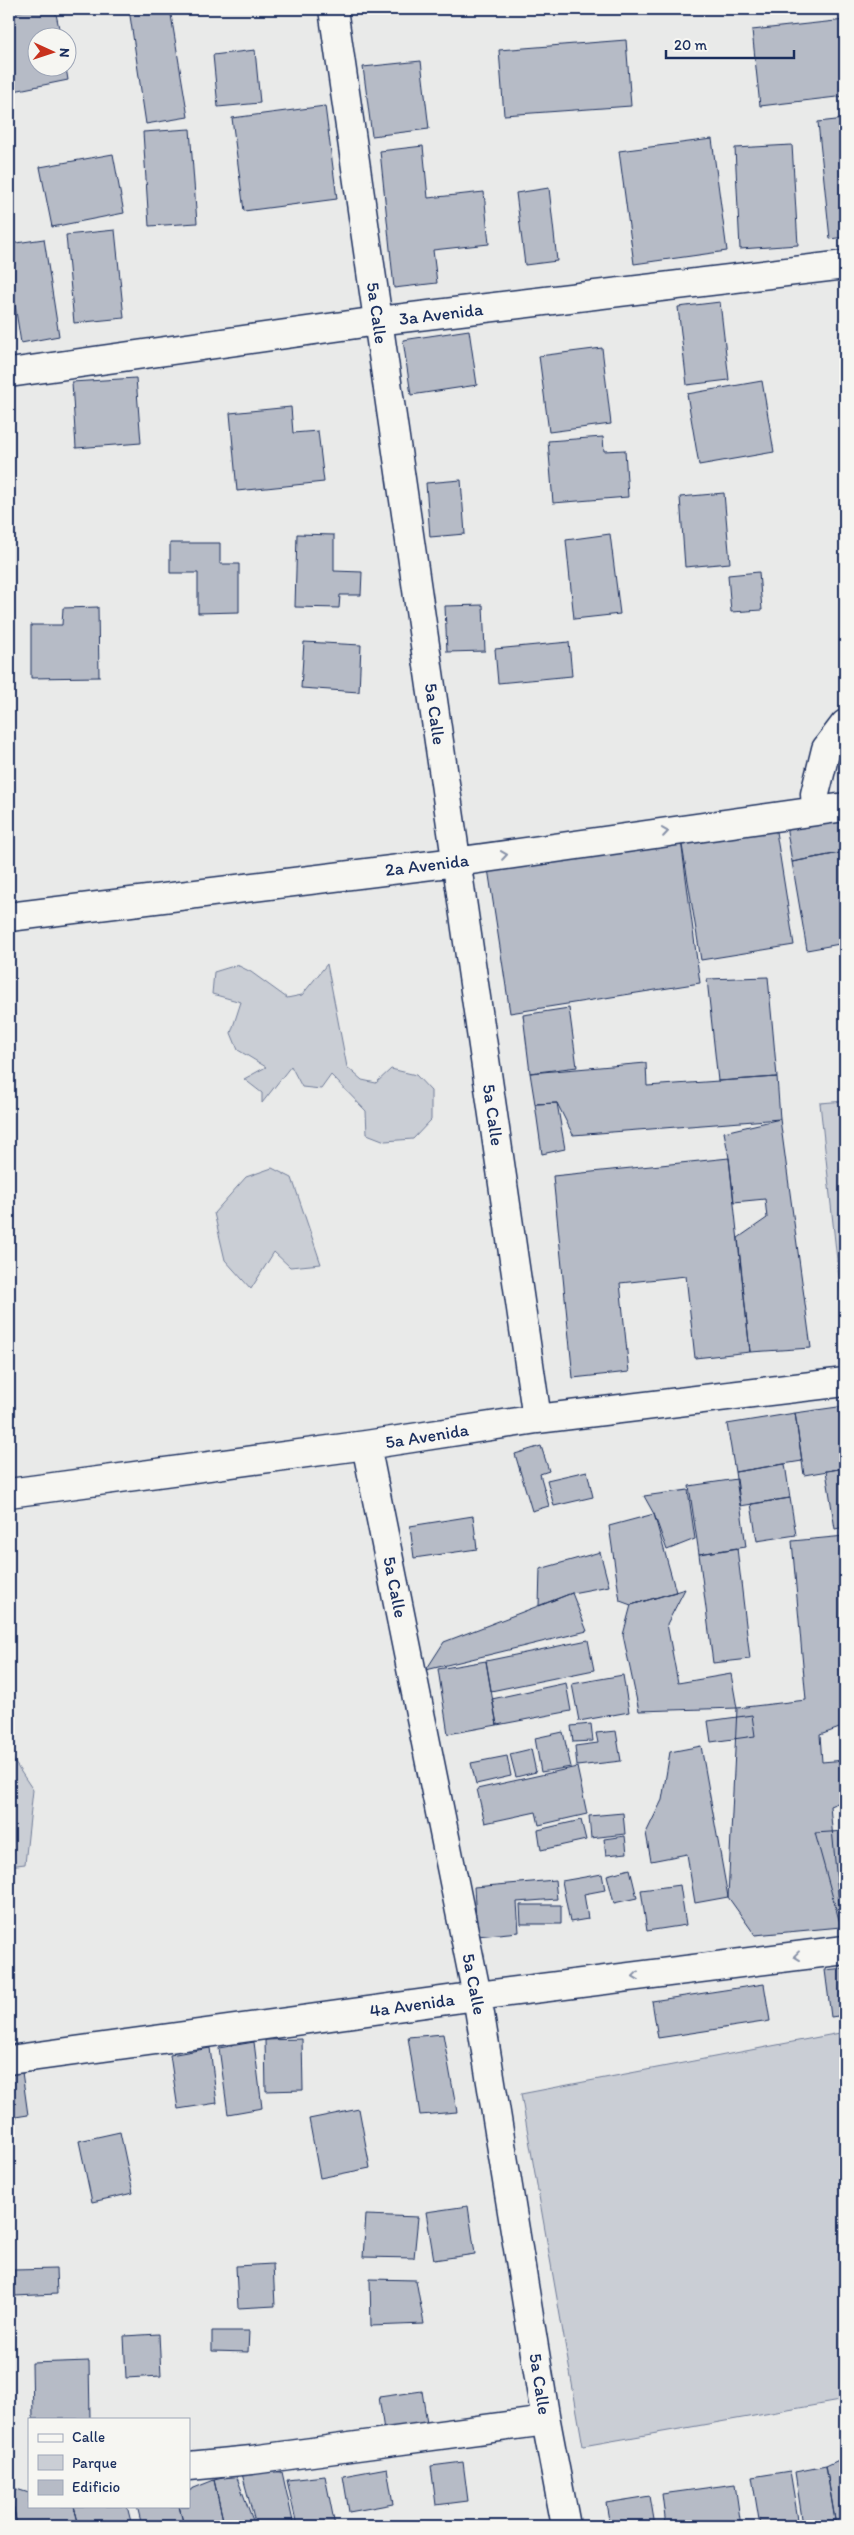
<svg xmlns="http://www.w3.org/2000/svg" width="854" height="2535" font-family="Itim,sans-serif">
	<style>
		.green { fill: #caced5; stroke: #727e9a }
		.building { fill: #b6bbc6; stroke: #1b2f5e }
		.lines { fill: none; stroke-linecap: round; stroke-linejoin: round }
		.minor-casing { stroke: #1b2f5e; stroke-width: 31 }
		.minor { stroke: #f6f6f2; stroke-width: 28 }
		.oneway { stroke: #8892a8 }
		.labels { text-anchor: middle; stroke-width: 4; stroke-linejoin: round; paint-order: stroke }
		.street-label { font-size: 18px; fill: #1b2f5e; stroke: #f6f6f2 }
	</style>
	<rect width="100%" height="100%" fill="#e9eae9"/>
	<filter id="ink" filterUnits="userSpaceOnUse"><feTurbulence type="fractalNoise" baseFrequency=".02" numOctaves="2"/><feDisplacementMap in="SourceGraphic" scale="10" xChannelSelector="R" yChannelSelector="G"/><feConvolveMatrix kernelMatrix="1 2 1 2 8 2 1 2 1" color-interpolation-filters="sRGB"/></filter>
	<g filter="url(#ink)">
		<!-- green -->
		<path class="green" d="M327 964 347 1067 362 1080 376 1083 391 1069 416 1075 431 1091V1120L413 1139 385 1141 367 1134 366 1111 331 1075 321 1089 302 1087 291 1066 262 1103V1093L244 1079 266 1067 238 1050 231 1033 241 1002 212 994 214 972 237 965 251 972 287 998 302 995Z
			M845 1101V1334L820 1103Z
			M272 1168 292 1178 321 1264 290 1267 274 1252 251 1289 225 1260 214 1213 246 1177Z
			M9 1754 33 1790 25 1864 9 1866Z
			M845 2032V2400L583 2446 521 2094Z"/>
		<!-- building -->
		<path class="building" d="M33 9H55L61 38H38V68H66L68 80 9 92V13Z
			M129 9H170L188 117 146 124Z
			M845 20V96L760 106 752 30Z
			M626 40 631 106 504 115 499 50Z
			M255 50 260 103 218 107 213 55Z
			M421 61 429 129 372 136 363 67Z
			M325 106 337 199 244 211 232 118Z
			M845 119V237L830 239 818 122Z
			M190 129 197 223 149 226 143 132Z
			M712 139 727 251 634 264 619 151Z
			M792 145 798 245 740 249 735 148Z
			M423 146 428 198 484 192 489 244 433 250 437 283 394 288 380 151Z
			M113 154 124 213 52 227 40 167Z
			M549 188 557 261 525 265 516 193Z
			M115 230 124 318 74 323 66 235Z
			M44 239 59 336 21 343 9 267V244Z
			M720 302 729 380 687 385 678 307Z
			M469 330 477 385 411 395 403 340Z
			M602 348 611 424 549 432 539 356Z
			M136 378 141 443 76 448 72 382Z
			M762 381 774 452 699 465 687 394Z
			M291 407 293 433 318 431 324 482 237 491 230 413Z
			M603 437 604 451 625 450 628 497 553 503 548 441Z
			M461 480 465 534 430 537 426 483Z
			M724 493 730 563 685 567 680 497Z
			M297 534 334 535V571L362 572 361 595H340L339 608 295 607Z
			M610 534 620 614 574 619 566 540Z
			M170 543H220V564H239V612L198 613V573H170Z
			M759 572 762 610 731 612 728 575Z
			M483 605 485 651 447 652 445 606Z
			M98 607 99 677 31 678V625H62L63 608Z
			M304 642 361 645 359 692 301 688Z
			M569 642 572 676 498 683 495 649Z
			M845 808V849L838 809Z
			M838 809 845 852 792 862 785 819Z
			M774 819 794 945 701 960 680 833Z
			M680 833 700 983 510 1013 487 862Z
			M845 852V943L807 950 792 862Z
			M768 977 777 1077 718 1081 707 979Z
			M569 1008 577 1067 530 1073 523 1015Z
			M646 1063 647 1086 777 1077 780 1119 573 1135 557 1103 535 1104 530 1073Z
			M557 1103 565 1149 542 1154 535 1104Z
			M780 1119 811 1348 750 1352 738 1238 767 1218 765 1199 734 1202 729 1158 724 1132Z
			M729 1158 750 1352 695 1358 686 1276 620 1283 629 1372 573 1378 553 1176Z
			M845 1406V1468L804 1475 795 1413Z
			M795 1413 802 1461 735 1472 727 1424Z
			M541 1446 549 1471 540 1474 549 1506 532 1511 515 1454Z
			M785 1464 790 1498 740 1506 735 1472Z
			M845 1468V1527L835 1529 826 1471Z
			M587 1471 593 1497 554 1506 547 1480Z
			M737 1479 746 1547 699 1554 689 1486Z
			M688 1490 695 1539 667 1550 654 1514 644 1496Z
			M790 1498 796 1535 757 1541 751 1504Z
			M654 1514 676 1592 631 1605 620 1601 609 1526Z
			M473 1516 477 1549 414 1558 410 1526Z
			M845 1536V1726L820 1735 822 1762 845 1760V1800L830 1806 841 1927 755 1935 728 1897 737 1708 806 1700 792 1541Z
			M737 1548 750 1659 713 1663 699 1554Z
			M600 1552 609 1586 572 1593 539 1606 540 1569Z
			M685 1589 667 1624 678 1683 731 1674 737 1708 639 1711 623 1635 631 1605Z
			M572 1593 587 1631 426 1670 444 1642Z
			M588 1640 594 1670 491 1691 486 1661Z
			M486 1661 497 1725 448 1734 438 1669Z
			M623 1675 629 1712 579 1721 572 1684Z
			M566 1683 571 1711 497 1725 492 1699Z
			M752 1715 755 1736 711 1742 708 1721Z
			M591 1724 593 1741 573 1742 571 1726Z
			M616 1731 621 1761 577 1766 575 1746 598 1743 596 1733Z
			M563 1732 571 1767 541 1772 535 1738Z
			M701 1746 728 1897 695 1903 687 1854 651 1861 646 1833 662 1800 670 1752Z
			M531 1749 536 1772 516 1777 510 1754Z
			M507 1756 511 1776 476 1784 471 1763Z
			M577 1767 587 1814 539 1825 536 1812 485 1823 477 1789Z
			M623 1813 625 1834 591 1838 589 1816Z
			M581 1820 586 1840 541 1850 538 1830Z
			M845 1831V1925L841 1927 815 1833Z
			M625 1836 627 1853 606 1855 604 1839Z
			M630 1869 637 1898 614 1903 607 1875Z
			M602 1874 605 1890 584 1894 588 1919 570 1922 562 1881Z
			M555 1880 557 1899 517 1902 519 1932 477 1936 474 1887Z
			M680 1885 686 1925 647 1931 641 1890Z
			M520 1905H561V1924H521Z
			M845 1968V2015L831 2017 825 1970Z
			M764 1984 770 2021 658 2038 652 2001Z
			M443 2034 457 2112 420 2115 408 2037Z
			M302 2039 303 2090 266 2091 265 2040Z
			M254 2042 262 2108 228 2114 219 2048Z
			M210 2048 217 2103 178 2109 170 2055Z
			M22 2072 28 2115 9 2118V2073Z
			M359 2109 370 2168 320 2178 309 2119Z
			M120 2132 133 2193 92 2202 79 2141Z
			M468 2206 475 2254 434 2260 426 2212Z
			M366 2215 418 2217 414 2258 363 2257Z
			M273 2264 275 2306 238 2308 236 2266Z
			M56 2269 57 2294 15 2296 14 2270Z
			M370 2279 416 2280 424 2324 371 2326Z
			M212 2331H249L248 2352 212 2351Z
			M159 2334 161 2376 126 2378 124 2336Z
			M89 2361 90 2419H33L32 2363Z
			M9 2367 11 2438H9Z
			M422 2391 428 2430 385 2437 379 2397Z
			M845 2457V2526H836L826 2466Z
			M463 2462 468 2501 436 2505 431 2466Z
			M826 2466 835 2520 803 2525 795 2472Z
			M387 2468 393 2504 349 2512 343 2476Z
			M241 2470 282 2472 294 2526H256Z
			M790 2471 799 2526H760L752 2477Z
			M236 2475 255 2526H210L223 2520 214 2480Z
			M325 2476 335 2526H297L287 2480Z
			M214 2480 223 2520 210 2526H184L179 2506H189V2490Z
			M735 2484 741 2526H666L662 2494Z
			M9 2487H10L17 2526H9Z
			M10 2487 29 2493V2506H74L79 2526H17Z
			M650 2496 655 2526H610L606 2503Z
			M74 2506H127L132 2526H79Z
			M137 2506H179L184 2526H142Z"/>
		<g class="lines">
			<defs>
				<path id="minor" d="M333 9 537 1419
					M9 373 378 321 845 265
					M816 811 815 794 826 749 845 724
					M9 917 456 862 845 807
					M366 1445 477 1996 546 2421 566 2526
					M9 1493 366 1445 537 1419 845 1382
					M9 2060 477 1996 845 1950
					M189 2466 252 2460 546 2421"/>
			</defs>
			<!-- minor casing -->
			<use href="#minor" class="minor-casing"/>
			<!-- minor -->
			<use href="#minor" class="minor"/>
		</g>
		<!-- one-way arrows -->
		<defs><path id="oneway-chevron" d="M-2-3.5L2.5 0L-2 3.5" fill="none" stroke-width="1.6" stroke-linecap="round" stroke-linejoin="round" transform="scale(1.25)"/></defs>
		<g class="oneway">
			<use href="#oneway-chevron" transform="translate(665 832) rotate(-8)"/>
			<use href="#oneway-chevron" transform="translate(504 855) rotate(-8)"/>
			<use href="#oneway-chevron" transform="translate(797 1956) rotate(173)"/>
			<use href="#oneway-chevron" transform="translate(636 1976) rotate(173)"/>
		</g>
	</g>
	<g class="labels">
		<!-- street labels -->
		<g class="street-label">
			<text transform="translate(377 313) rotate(82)" y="6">5a Calle</text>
			<text transform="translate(441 314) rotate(-7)" y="6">3a Avenida</text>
			<text transform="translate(435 714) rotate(82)" y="6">5a Calle</text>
			<text transform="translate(427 865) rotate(-7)" y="6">2a Avenida</text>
			<text transform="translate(493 1115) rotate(82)" y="6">5a Calle</text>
			<text transform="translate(427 1436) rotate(-9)" y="6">5a Avenida</text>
			<text transform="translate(395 1587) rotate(79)" y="6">5a Calle</text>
			<text transform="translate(474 1984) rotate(79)" y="6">5a Calle</text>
			<text transform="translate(412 2005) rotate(-8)" y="6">4a Avenida</text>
			<text transform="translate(540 2384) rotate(81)" y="6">5a Calle</text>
		</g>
	</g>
	<!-- margin -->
	<rect width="854" height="2535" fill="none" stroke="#f6f6f2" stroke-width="30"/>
	<rect x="15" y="15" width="824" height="2505" fill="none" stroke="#1b2f5e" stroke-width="2" filter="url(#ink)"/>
	<!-- legend -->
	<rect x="28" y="2418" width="162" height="90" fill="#f6f6f2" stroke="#9ea6b7"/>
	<rect x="38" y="2434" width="25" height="8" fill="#f6f6f2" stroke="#9ea6b7"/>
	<text x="72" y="2442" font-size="15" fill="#1b2f5e">Calle</text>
	<rect x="38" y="2455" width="25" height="15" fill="#caced5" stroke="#9ea6b7"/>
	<text x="72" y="2468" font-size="15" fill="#1b2f5e">Parque</text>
	<rect x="38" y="2480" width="25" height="15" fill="#b6bbc6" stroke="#9ea6b7"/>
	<text x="72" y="2492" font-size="15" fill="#1b2f5e">Edificio</text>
	<!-- north arrow -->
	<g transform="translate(52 52) rotate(93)"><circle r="24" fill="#f6f6f2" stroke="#9ea6b7"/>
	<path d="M0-4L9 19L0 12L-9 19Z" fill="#c8321e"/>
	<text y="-8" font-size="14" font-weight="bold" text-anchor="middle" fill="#1b2f5e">N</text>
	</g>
	<!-- scale -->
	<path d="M666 50v8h128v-8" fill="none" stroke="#1b2f5e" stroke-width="2.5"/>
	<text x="674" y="50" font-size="15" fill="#1b2f5e" stroke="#f6f6f2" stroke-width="4" paint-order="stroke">20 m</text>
</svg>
